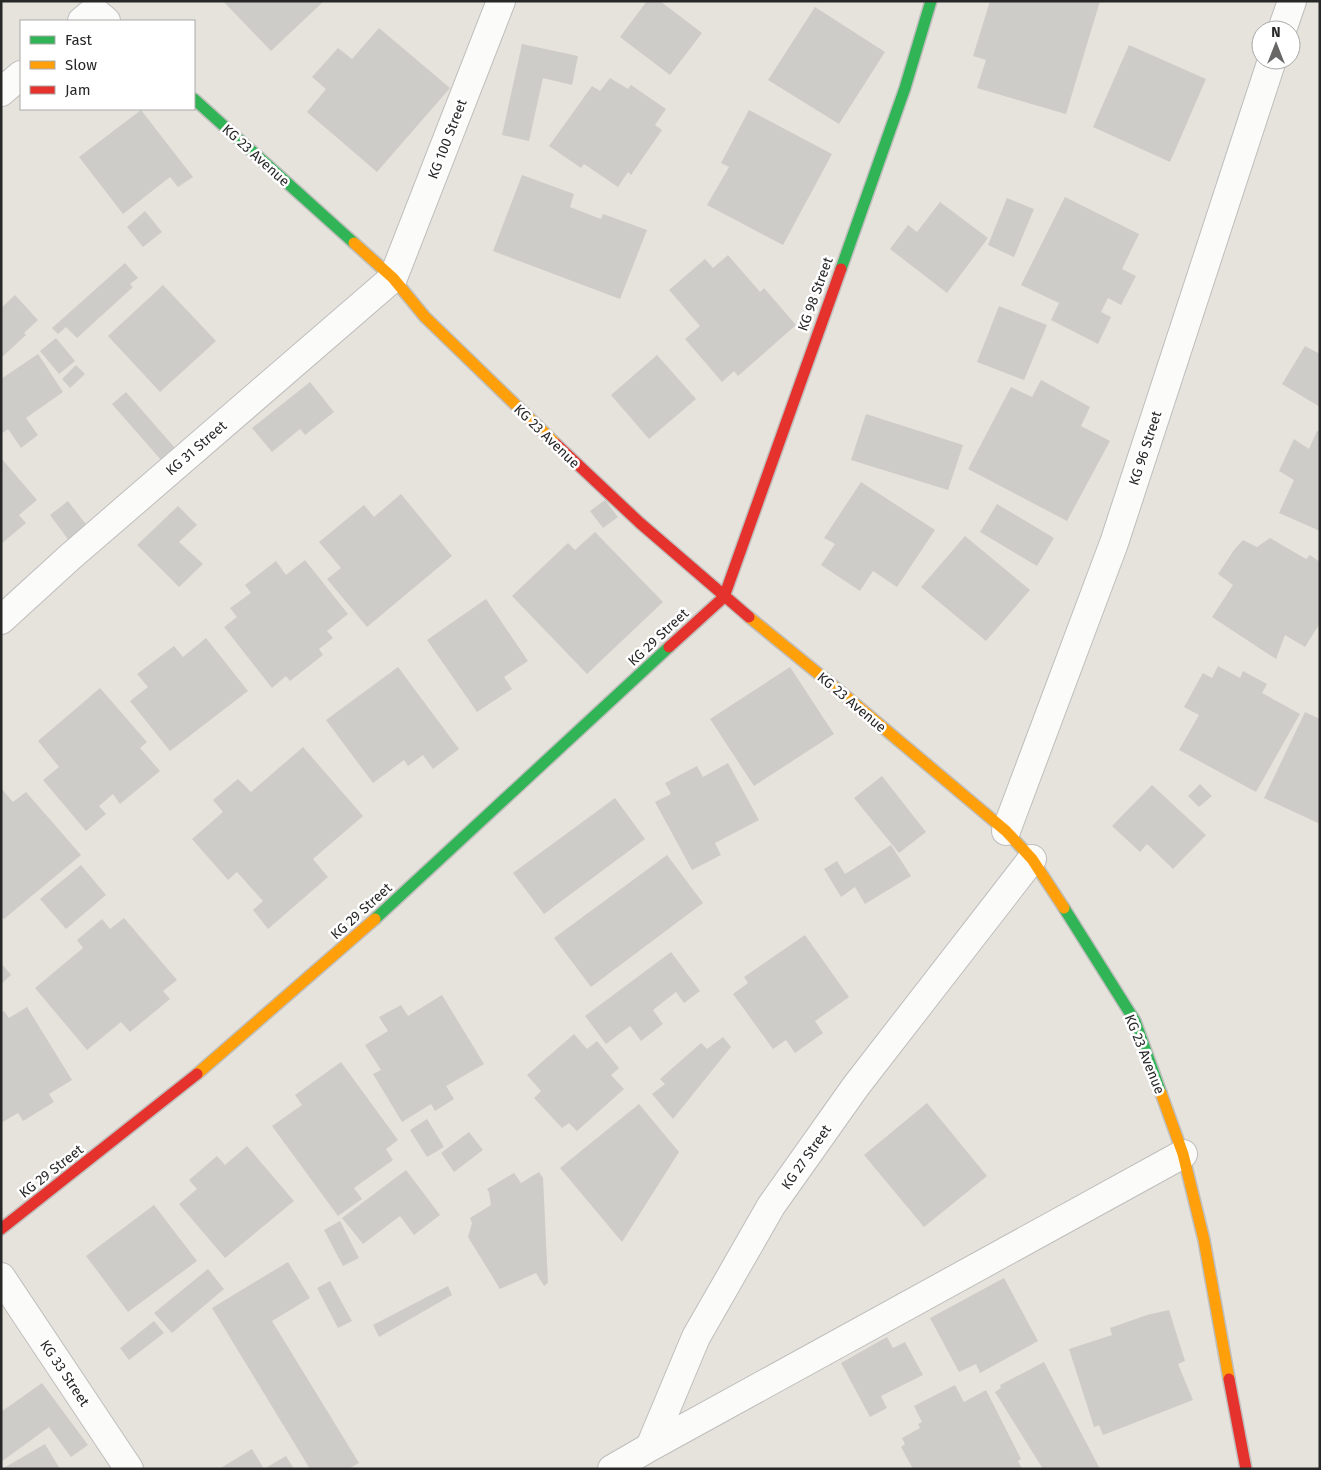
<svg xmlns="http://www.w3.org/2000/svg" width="1321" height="1470" font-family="'Fira Sans',sans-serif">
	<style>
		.building { fill: #ceccc8 }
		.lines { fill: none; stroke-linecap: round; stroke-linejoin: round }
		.street-casing { stroke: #bfbebd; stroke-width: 30 }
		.fast-casing { stroke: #bfbebd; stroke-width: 14 }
		.slow-casing { stroke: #bfbebd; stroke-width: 14 }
		.jam-casing { stroke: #bfbebd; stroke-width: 14 }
		.street { stroke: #fbfbfa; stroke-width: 28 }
		.fast { stroke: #30b455; stroke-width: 11 }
		.slow { stroke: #ff9f0a; stroke-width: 11 }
		.jam { stroke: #e5322d; stroke-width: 11 }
		.labels { text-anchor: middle; stroke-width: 5; stroke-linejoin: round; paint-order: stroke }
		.street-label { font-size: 14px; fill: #272727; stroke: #fff }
	</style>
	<rect width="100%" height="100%" fill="#e6e2dc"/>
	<!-- building -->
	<path class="building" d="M223 1H324L271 51Z
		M647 1H660L702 33 670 75 620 37Z
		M990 1 1003 2V1H1100L1066 114 977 88 986 60 973 56Z
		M815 7 885 52 839 124 768 80Z
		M379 28 450 88 377 172 307 112 326 89 312 77 338 48 352 59Z
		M522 44 578 56 572 85 543 78 529 141 502 135Z
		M1129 45 1206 79 1170 162 1093 127Z
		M610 78 628 89 631 85 666 109 655 125 662 130 631 175 628 172 618 187 584 164 581 168 549 146 592 86 600 91Z
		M141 110 193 177 178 187 170 177 123 214 79 157Z
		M749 110 832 154 783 245 707 205 729 167 721 163Z
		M522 175 574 194 570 207 601 219 603 214 647 230 620 299 493 251Z
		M1065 197 1139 234 1122 269 1136 276 1121 305 1108 298 1101 312 1111 317 1098 344 1051 320 1059 303 1021 285Z
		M1007 198 1034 209 1014 257 988 245Z
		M940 202 988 238 947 293 890 249 908 225 917 232Z
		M145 211 162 232 143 247 127 227Z
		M728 255 760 292 764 288 796 325 738 376 734 371 722 382 685 339 700 326 669 290 705 259 713 268Z
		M125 263 138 278 130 284 133 287 77 338 66 327 58 334 52 328Z
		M163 285 216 341 160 392 108 336Z
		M15 295 38 320 24 333 26 335 1 358V308Z
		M999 306 1047 325 1024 380 977 362Z
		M56 338 75 361 59 374 40 351Z
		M1305 346 1318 353 1320 351V407L1282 384Z
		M38 354 63 392 26 418 38 435 21 448 8 429 1 434V379Z
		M657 355 696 399 649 439 611 395Z
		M76 365 85 374 70 388 62 379Z
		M1041 380 1090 407 1081 426 1110 441 1067 521 968 469 1011 387 1032 397Z
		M310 382 334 412 305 435 300 429 272 452 252 428Z
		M126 392 175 448 161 460 112 404Z
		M866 414 963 445 948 490 851 460Z
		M1317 431 1320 432V531L1279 513 1294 480 1279 471 1294 439 1309 449Z
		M1 458 37 500 19 515 26 523 1 544Z
		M861 482 935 530 897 587 873 571 860 591 821 565 835 544 824 538Z
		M401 494 452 556 367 627 327 579 341 568 319 542 364 505 374 517Z
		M605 500 618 517 603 528 590 511Z
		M68 501 92 532 73 546 50 515Z
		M997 504 1054 538 1037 566 980 532Z
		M178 506 197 525 179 542 203 564 179 587 137 545Z
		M595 532 663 602 587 674 512 596 568 543 575 550Z
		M965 536 1030 590 986 641 921 587Z
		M1270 538 1306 559 1310 555 1320 562V623L1305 647 1285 635 1276 659 1212 617 1233 585 1218 574 1234 550 1243 540 1257 547Z
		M305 560 348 614 327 631 333 638 319 649 323 655 290 681 286 676 272 688 224 627 237 617 230 608 251 593 245 585 276 561 286 575Z
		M486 599 528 661 504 677 512 689 477 712 427 640Z
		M206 638 248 691 170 751 130 701 148 687 137 674 174 646 183 657Z
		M1218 666 1240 678 1243 671 1267 684 1262 693 1300 714 1256 792 1179 750 1199 715 1184 707 1203 673 1212 678Z
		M398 667 459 749 433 769 423 755 408 766 404 760 373 783 326 720Z
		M790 667 834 734 754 786 710 719Z
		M100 688 147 742 140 748 160 771 120 804 113 794 99 806 106 814 86 831 43 780 59 767 38 741Z
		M1305 712 1320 719V819L1318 823 1264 798Z
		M303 747 363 816 313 859 328 877 268 929 253 910 263 901 237 872 228 880 192 839 223 812 213 800 238 779 251 792Z
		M728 763 759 820 715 843 721 855 692 870 655 802 671 794 665 783 697 766 703 777Z
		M882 776 926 832 899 853 854 798Z
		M1200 784 1212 796 1199 807 1188 796Z
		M1152 785 1206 835 1173 869 1147 844 1140 852 1112 826Z
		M1 788 13 802 26 792 81 855 4 919 1 916Z
		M615 798 645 839 544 914 513 873Z
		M891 845 911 876 865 904 855 887 841 897 824 869 837 861 845 874Z
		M667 855 703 903 591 987 554 938Z
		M81 865 106 895 66 929 40 899Z
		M124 918 177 980 163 991 170 999 130 1032 121 1022 87 1050 35 988 83 948 77 940 102 919 110 929Z
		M805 935 849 997 815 1021 823 1033 795 1053 786 1040 773 1049 733 994 748 983 744 977Z
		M671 952 700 991 684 1003 676 992 653 1010 663 1024 641 1041 630 1026 606 1044 585 1016Z
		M1 963 11 975 1 984Z
		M442 995 484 1064 446 1086 454 1099 435 1111 431 1104 402 1122 373 1074 381 1070 365 1045 388 1031 379 1017 401 1005 408 1016Z
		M27 1007 72 1080 49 1094 54 1102 23 1121 18 1113 1 1123V1012L4 1011 9 1018Z
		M574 1034 587 1049 597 1041 619 1068 611 1075 624 1089 577 1131 569 1123 562 1128 534 1098 541 1091 527 1075Z
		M723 1037 731 1047 673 1119 652 1094 665 1084 660 1079 701 1043 707 1049Z
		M341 1062 398 1140 386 1149 393 1160 354 1188 362 1199 338 1216 272 1126 302 1105 295 1095Z
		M927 1103 987 1176 924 1227 864 1155Z
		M639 1104 679 1152 622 1242 560 1168Z
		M427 1119 444 1147 427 1157 410 1130Z
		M469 1132 483 1150 454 1172 441 1153Z
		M247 1146 294 1201 225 1258 179 1204 197 1189 189 1180 217 1156 225 1165Z
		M406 1170 440 1215 414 1235 400 1216 363 1244 342 1218Z
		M539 1172 543 1178 548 1283 544 1286 536 1273 500 1289 468 1237 472 1223 470 1218 491 1205 489 1192 487 1189 514 1173 521 1183Z
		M154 1205 197 1261 128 1312 86 1256Z
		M340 1221 359 1258 343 1266 324 1230Z
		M288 1262 310 1298 272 1321 359 1463 348 1469H310L212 1308Z
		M208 1269 224 1289 172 1333 154 1313Z
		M1004 1278 1038 1341 980 1373 976 1364 959 1372 930 1318Z
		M330 1281 352 1321 338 1328 317 1288Z
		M448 1286 452 1295 379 1337 373 1325Z
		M1169 1310 1185 1361 1178 1364 1193 1400 1103 1435 1099 1425 1094 1427 1069 1349 1112 1335 1110 1328 1147 1315Z
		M154 1321 164 1333 129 1360 120 1348Z
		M887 1337 893 1348 905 1342 923 1375 881 1396 887 1408 870 1417 841 1363Z
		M1044 1362 1100 1469H1043L995 1392 1001 1388 1000 1385Z
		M42 1383 88 1445 71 1457 49 1427 1 1462V1412Z
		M955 1385 964 1402 986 1390 1021 1459 1018 1461 1022 1469H913L901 1447 905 1444 902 1438 920 1428 918 1424 922 1422 914 1406Z
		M45 1444 60 1469H2Z
		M252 1449 264 1469H219Z
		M286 1456 294 1469H264Z"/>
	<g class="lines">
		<defs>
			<path id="street" d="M82 21 94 11 106 21
				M1282 30 1292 1
				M1 92 21 75
				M1 620 70 557 393 278 501 1
				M1006 831 1114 543 1272 60
				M1 1277 129 1469
				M650 1447 1183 1154
				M612 1469 650 1447 696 1337 771 1206 856 1086 1032 859"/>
			<path id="fast" d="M194 99 354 243
				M841 269 905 88 931 1
				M1064 908 1135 1021 1161 1093
				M375 919 669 647"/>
			<path id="slow" d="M354 243 393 278 425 317 556 444
				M749 617 842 693 1006 831 1032 859 1064 908
				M197 1074 375 919
				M1161 1093 1183 1154 1204 1240 1229 1379"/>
			<path id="jam" d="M556 444 640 523 749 617
				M669 647 724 597 841 269
				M1 1229 197 1074
				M1229 1379 1246 1469"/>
		</defs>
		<!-- street casing -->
		<use href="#street" class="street-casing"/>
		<!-- fast casing -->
		<use href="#fast" class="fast-casing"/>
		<!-- slow casing -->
		<use href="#slow" class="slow-casing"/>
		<!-- jam casing -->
		<use href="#jam" class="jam-casing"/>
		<!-- street -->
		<use href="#street" class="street"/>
		<!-- fast -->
		<use href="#fast" class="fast"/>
		<!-- slow -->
		<use href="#slow" class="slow"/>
		<!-- jam -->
		<use href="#jam" class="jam"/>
	</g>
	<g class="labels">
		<!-- street labels -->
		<g class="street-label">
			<text transform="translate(447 139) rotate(-69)" y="5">KG 100 Street</text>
			<text transform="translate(256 155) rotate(42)" y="5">KG 23 Avenue</text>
			<text transform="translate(815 294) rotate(-70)" y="5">KG 98 Street</text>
			<text transform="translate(547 436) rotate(44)" y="5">KG 23 Avenue</text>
			<text transform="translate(196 448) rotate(-41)" y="5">KG 31 Street</text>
			<text transform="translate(1145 448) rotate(-72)" y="5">KG 96 Street</text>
			<text transform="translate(658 637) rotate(-43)" y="5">KG 29 Street</text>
			<text transform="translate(852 702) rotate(40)" y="5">KG 23 Avenue</text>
			<text transform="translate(361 911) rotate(-42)" y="5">KG 29 Street</text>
			<text transform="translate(1145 1054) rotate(68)" y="5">KG 23 Avenue</text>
			<text transform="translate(806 1157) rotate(-55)" y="5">KG 27 Street</text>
			<text transform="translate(51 1171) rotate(-38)" y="5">KG 29 Street</text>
			<text transform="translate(65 1373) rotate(56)" y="5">KG 33 Street</text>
		</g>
	</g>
	<!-- border -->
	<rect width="1321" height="1470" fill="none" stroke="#272727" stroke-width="5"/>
	<!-- legend -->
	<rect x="20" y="20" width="175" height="90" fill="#ffffff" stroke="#a9a9a9"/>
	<rect x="30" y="36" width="25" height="8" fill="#30b455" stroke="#a9a9a9"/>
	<text x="65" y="45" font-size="15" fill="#272727">Fast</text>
	<rect x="30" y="61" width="25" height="8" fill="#ff9f0a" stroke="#a9a9a9"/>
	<text x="65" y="70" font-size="15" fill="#272727">Slow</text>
	<rect x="30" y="86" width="25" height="8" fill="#e5322d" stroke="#a9a9a9"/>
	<text x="65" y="95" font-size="15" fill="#272727">Jam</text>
	<!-- north arrow -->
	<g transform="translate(1276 45)"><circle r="24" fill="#ffffff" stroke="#a9a9a9"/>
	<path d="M0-4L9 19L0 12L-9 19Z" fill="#6a6866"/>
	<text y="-8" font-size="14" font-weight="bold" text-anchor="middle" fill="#272727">N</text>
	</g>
</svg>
